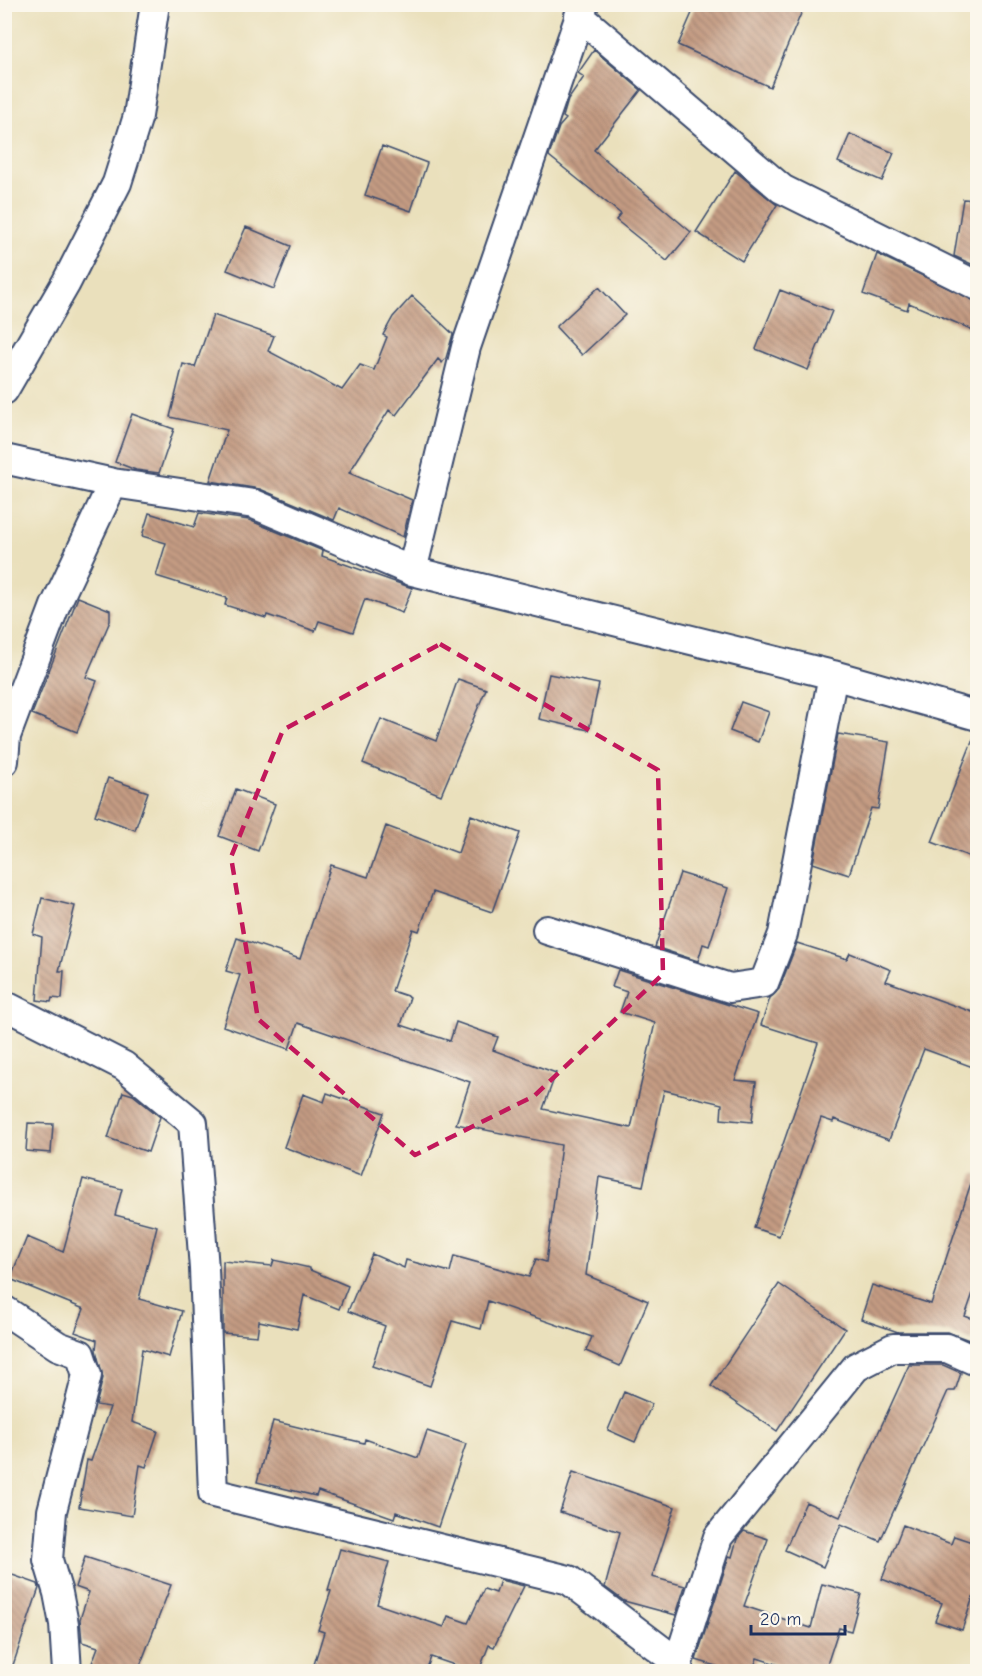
<svg xmlns="http://www.w3.org/2000/svg" width="982" height="1676" font-family="'Comic Neue',sans-serif">
	<style>
		.building { fill: url(#building-back-hatch) }
		.lines { fill: none; stroke-linecap: round; stroke-linejoin: round }
		.street-casing { stroke: #3a4a6c; stroke-width: 32 }
		.street { stroke: #fff; stroke-width: 28 }
		.marked { fill: none; stroke: #c2185b; stroke-width: 4.5; stroke-dasharray: 12 8; stroke-linejoin: round }
	</style>
	<defs>
		<pattern id="building-back-hatch" width="6" height="6" patternUnits="userSpaceOnUse" patternTransform="scale(1.5)"><rect width="6" height="6" fill="#c49b82"/><path d="M-1 5l2 2M0 0l6 6M5-1l2 2" fill="none" stroke="#9e7f6e"/></pattern>
	</defs>
	<rect width="100%" height="100%" fill="#fbf7ec"/>
	<filter id="ink" filterUnits="userSpaceOnUse"><feTurbulence type="fractalNoise" baseFrequency=".0167" numOctaves="2"/><feDisplacementMap in="SourceGraphic" scale="12" xChannelSelector="R" yChannelSelector="G"/><feConvolveMatrix kernelMatrix="1 2 1 2 8 2 1 2 1" color-interpolation-filters="sRGB"/></filter>
	<filter id="wash" filterUnits="userSpaceOnUse"><feTurbulence type="fractalNoise" baseFrequency=".008" numOctaves="4" result="noise"/><feDisplacementMap in="SourceGraphic" scale="24" xChannelSelector="R" yChannelSelector="G"/><feGaussianBlur stdDeviation="1.35" result="paint"/><feColorMatrix in="noise" values="0 0 0 0 0 0 0 0 0 0 0 0 0 0 0 0 0 1.4 0 .05"/><feComposite in="paint" operator="in"/></filter>
	<g filter="url(#wash)">
		<rect width="100%" height="100%" fill="#eae0bc"/>
		<g id="blocks">
			<!-- building -->
			<path class="building" d="M696 4H805L770 87 678 45Z
				M594 50 641 90 594 150 691 232 667 261 616 220 621 214 549 156 559 127 566 119 563 117 568 100 584 77 578 73Z
				M850 134 894 153 882 181 838 162Z
				M382 146 427 163 411 211 365 195Z
				M735 171 777 205 742 261 696 232Z
				M963 199 978 200V267L954 256Z
				M246 227 291 246 274 289 227 270Z
				M877 254 978 302V332L909 303 907 310 863 294Z
				M599 287 625 315 582 355 556 327Z
				M780 290 832 311 808 370 756 349Z
				M412 296 453 334 446 358 442 363 438 359 396 415 389 410 349 473 412 500 403 537 339 508 334 520 260 489 210 481 227 430 170 417 183 364 195 367 213 315 274 336 268 351 342 390 360 365 374 370 387 337 383 335 393 317Z
				M132 414 174 429 159 473 136 470 115 462Z
				M149 513 194 527 199 513 249 520 323 551 322 556 412 588 402 613 365 599 353 632 319 621 315 631 267 615 266 618 225 605 227 598 156 576 166 543 142 536Z
				M78 597 110 610V621L86 677 97 681 77 732 32 714Z
				M549 674 599 684 589 730 539 719Z
				M458 679 486 689 441 795 363 763 381 719 436 741Z
				M741 702 769 712 758 742 730 731Z
				M976 732H978V860L932 842Z
				M838 734 889 742 878 809 871 808 849 875 813 863Z
				M108 778 148 792 135 830 95 815Z
				M236 789 275 804 258 851 219 836Z
				M471 815 520 833 492 912 433 892 419 931 413 929 392 991 410 997 401 1025 450 1041 456 1022 498 1037 493 1050 556 1073 543 1109 631 1128 655 1023 620 1012 627 992 612 987 618 970 758 1014 735 1080 756 1082 752 1122 721 1119 722 1104 664 1090 643 1186 599 1177 586 1275 648 1301 620 1366 586 1351 592 1337 488 1301 481 1329 452 1321 430 1386 372 1366 385 1326 348 1311 372 1254 404 1268 406 1260 450 1272 454 1256 529 1277 536 1259 546 1262 561 1145 456 1124 470 1082 298 1023 289 1049 223 1026 240 975 226 971 237 938 300 959 331 865 368 877 386 826 458 853Z
				M680 873 728 888 709 946 703 944 698 961 655 947Z
				M42 898 75 906 59 971H64L62 999 52 998 51 1002 37 1000 42 937 33 934Z
				M797 943 847 959 850 953 891 970 886 981 978 1014V1069L924 1049 889 1140 834 1119 833 1122 821 1118 779 1236 754 1228 818 1043 761 1025 770 998 779 989Z
				M123 1092 133 1095 160 1117 148 1152 108 1138Z
				M327 1093 384 1113 361 1176 284 1147 303 1094 324 1102Z
				M28 1123 53 1124 51 1153 26 1151Z
				M974 1174H978V1279L965 1316 978 1321 972 1341 947 1332H898L861 1319 872 1285 931 1304Z
				M83 1179 122 1189 115 1215 157 1226 139 1299 182 1311 169 1357 142 1349 132 1422 158 1431 146 1467 140 1465 132 1516 79 1507 87 1460 91 1461 110 1407 96 1405 103 1378 96 1350 97 1340 75 1332 84 1309 10 1279 27 1237 63 1252Z
				M274 1260 310 1268V1270L348 1286 339 1309 304 1295 297 1329 259 1321 257 1336 223 1333V1261L272 1266Z
				M779 1284 845 1329 777 1431 711 1386Z
				M909 1365H943L961 1373 955 1391H948L880 1541 841 1524 823 1567 785 1550 806 1502 840 1517Z
				M624 1392 652 1404 635 1442 608 1430Z
				M273 1421 364 1443 365 1439 418 1458 427 1431 466 1444 438 1527 396 1512 394 1518 318 1491 316 1496 257 1482Z
				M573 1472 675 1507 652 1577 685 1586 676 1615 624 1601 605 1587 620 1532 560 1512Z
				M903 1525 951 1544 954 1536 978 1544V1599L973 1597 962 1630 935 1621 942 1603 882 1579Z
				M744 1531 768 1539 744 1606 811 1628 822 1584 861 1594 851 1631 839 1628 825 1671H798L757 1658 753 1671H732L696 1660 729 1556 732 1557 737 1539Z
				M340 1549 389 1562 377 1604 444 1627 448 1616 468 1623 484 1589 496 1593 500 1580 524 1586 494 1647 489 1645 479 1671H472L431 1657 426 1671H312L324 1632 318 1630 331 1591 328 1590Z
				M85 1557 171 1585 138 1671H89L98 1647 82 1642 80 1619 89 1592 75 1587Z
				M4 1572 38 1584 39 1588 11 1671H4Z"/>
		</g>
	</g>
	<g filter="url(#ink)">
		<use href="#blocks" fill-opacity="0" stroke="#3a4a6c" stroke-width="1.5"/>
		<g class="lines">
			<defs>
				<path id="street" d="M579 16 782 189 978 286
					M4 390 66 283 117 183 138 116 155 4
					M4 459 113 483
					M412 571 466 347 584 4
					M4 761 6 736 55 606 113 483 254 504 412 571 833 675 978 716
					M547 930 730 988 764 983 783 934 833 675
					M4 1005 124 1066 193 1123 204 1269 213 1493 569 1580 678 1663 679 1672
					M4 1310 58 1346 80 1354 87 1375 52 1511 48 1560 58 1593 64 1624 67 1672
					M678 1663 718 1537 856 1367 893 1348H947L978 1362"/>
			</defs>
			<!-- street casing -->
			<use href="#street" class="street-casing"/>
			<!-- street -->
			<use href="#street" class="street"/>
		</g>
	</g>
	<!-- marked area -->
	<path class="marked" d="M440 644 658 770 663 974 534 1096 415 1155 258 1019 231 857 283 730Z"/>
	<!-- margin -->
	<rect width="982" height="1676" fill="none" stroke="#fbf7ec" stroke-width="24"/>
	<!-- scale -->
	<path d="M751 1625v9h94v-9" fill="none" stroke="#1b2f5e" stroke-width="3"/>
	<text x="760" y="1625" font-size="18" fill="#1b2f5e" stroke="#fbf7ec" stroke-width="4.5" paint-order="stroke">20 m</text>
</svg>
